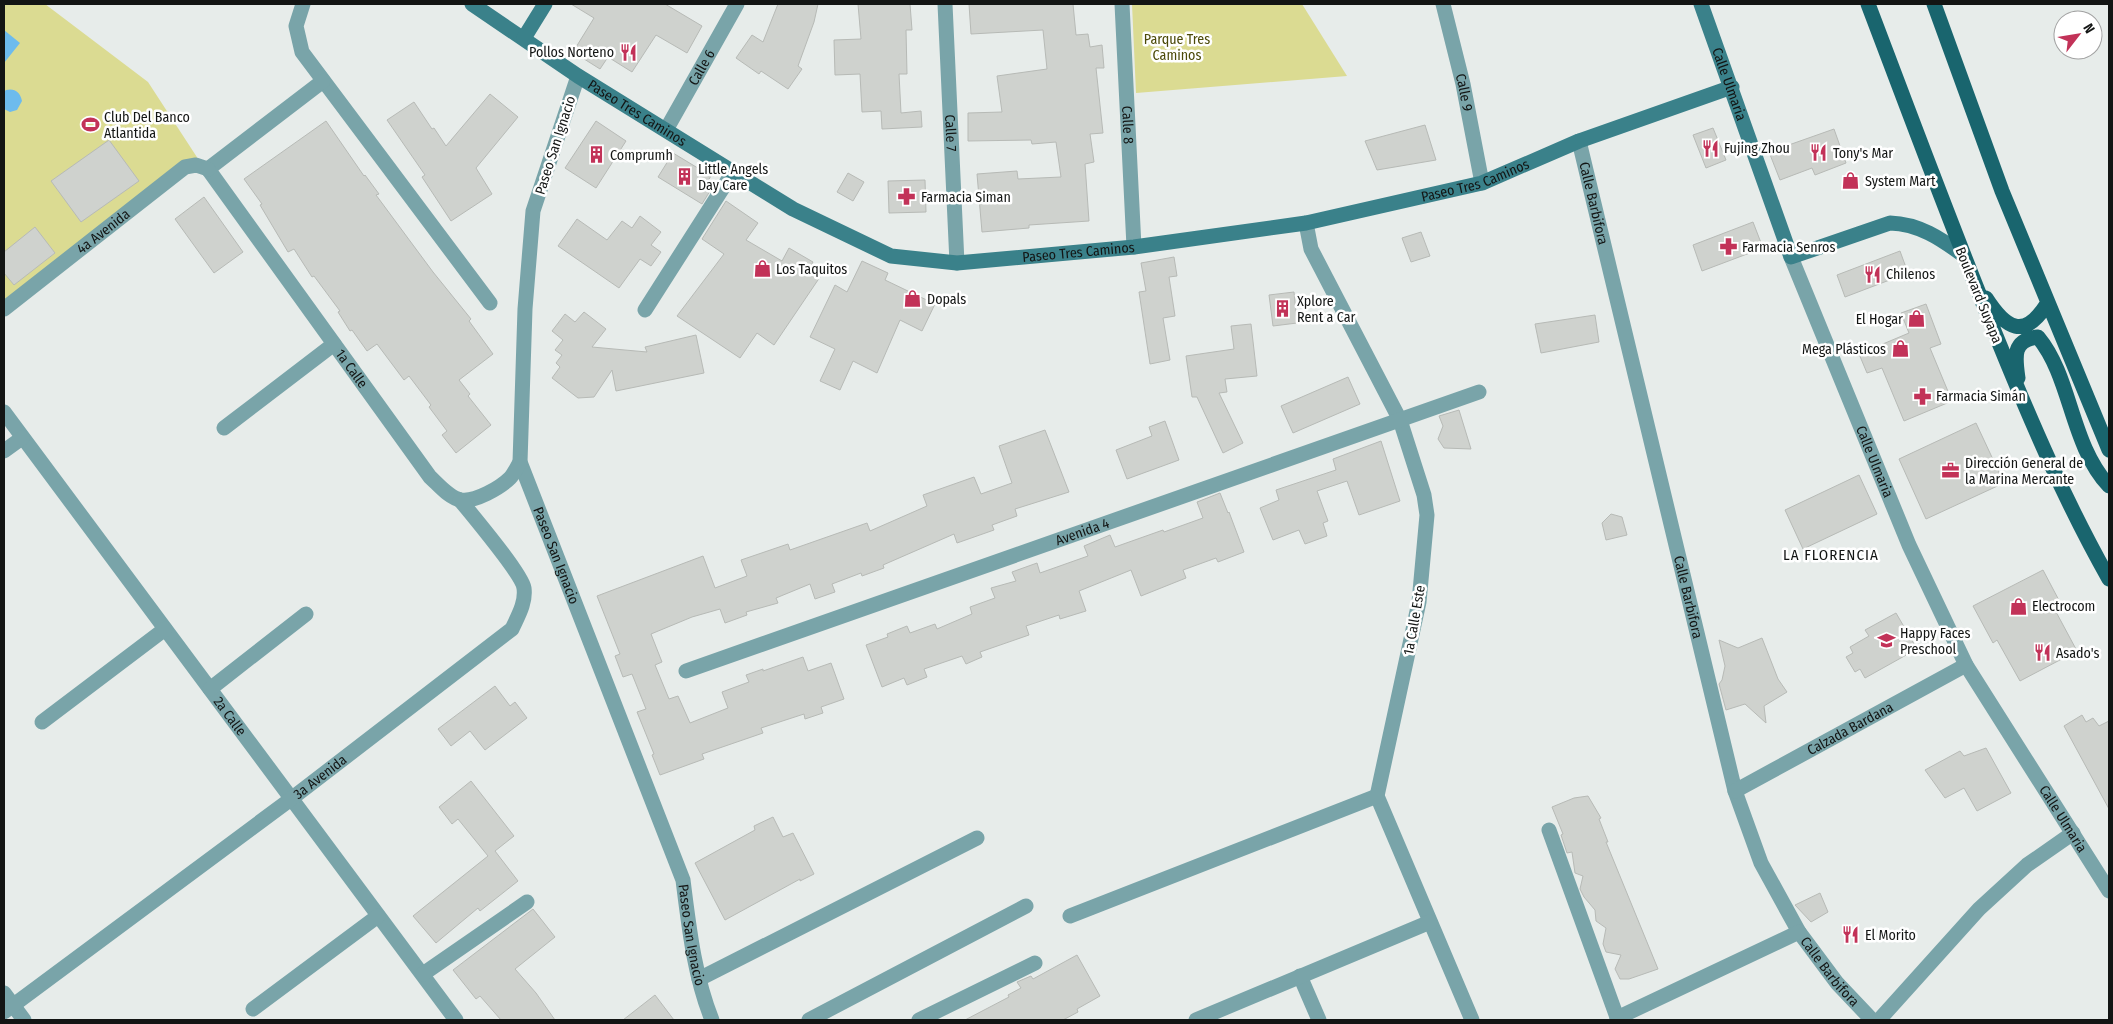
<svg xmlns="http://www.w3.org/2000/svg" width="2113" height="1024" font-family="'Fira Sans Condensed',sans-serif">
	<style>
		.green { fill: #dbdb92 }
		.water { fill: #6dbbed }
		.building { fill: #cfd2ce; stroke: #b7bab6 }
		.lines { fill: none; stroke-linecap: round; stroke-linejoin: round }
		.street { stroke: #79a4a9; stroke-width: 15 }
		.secondary { stroke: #3a818a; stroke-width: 15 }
		.primary { stroke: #19656e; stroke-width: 15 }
		.labels { text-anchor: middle; stroke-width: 5; stroke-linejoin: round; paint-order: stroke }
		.park-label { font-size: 14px; fill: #4c4a09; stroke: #fff }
		.poi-label { font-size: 14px; fill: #131514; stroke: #fff; text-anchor: start }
		.street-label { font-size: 14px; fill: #131514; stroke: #fff }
		.neighbourhood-label { font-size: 15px; letter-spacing: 1px; fill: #131514; stroke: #fff }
	</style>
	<rect width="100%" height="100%" fill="#e7ecea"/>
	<!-- green -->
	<path class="green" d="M4 4H45L148 82 204 168 188 172 4 310Z
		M1132 4H1302L1347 76 1136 93Z"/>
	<!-- water -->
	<path class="water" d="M4 30 20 43 4 63Z
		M6 90C15 88 20 92 22 101L17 110 10 112 4 109V92Z"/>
	<!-- building -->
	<path class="building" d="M571 4H665L702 26 687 53 656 35 632 72 608 57 600 69 573 52 594 18Z
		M778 4H818L814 22 798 66 802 69 788 89 761 71 759 74 736 58 752 35 763 42Z
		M858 4H910L912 30H906L907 74H899L901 113 921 111 922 127 882 129 881 111 862 112 860 74 835 75 834 40 861 39Z
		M969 4H1073L1076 35 1088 34 1090 47 1102 45 1104 68H1096L1103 133 1090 134 1094 162 1085 164 1089 221 1029 225V228L982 232 977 174 1017 171 1018 179 1061 177 1056 142 1032 144 1031 140 968 141V113L1002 112 997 76 1047 69 1043 30 971 34Z
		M490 94 518 117 476 168 492 194 451 221 422 177 425 175 387 120 414 102 432 129 434 128 446 146Z
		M326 121 364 176 365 175 379 194 376 195 433 272 471 319 469 321 493 354 459 380 470 394 468 396 491 425 456 453 442 435 447 431 429 407 431 405 409 376 404 380 377 344 367 351 352 330 350 331 338 312 340 311 314 276 312 277 294 249 288 252 260 205 262 204 244 179Z
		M596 121 626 141 596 188 565 168Z
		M1425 125 1436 160 1377 170 1365 141Z
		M1713 128 1726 160 1706 168 1693 135Z
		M1834 129 1846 163 1815 175 1812 168 1780 180 1769 152Z
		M109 140 139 181 81 222 51 181Z
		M673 153 711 176 704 187 710 191 702 204 658 177Z
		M848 173 864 182 853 201 837 192Z
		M925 180 926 212 889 213 888 181Z
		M204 197 243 252 214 273 175 219Z
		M726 201 758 223 746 240 782 261 789 248 813 262 808 271 820 277 774 345 757 333 740 358 677 316 724 254 702 239Z
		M640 216 661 232 651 245 661 252 651 266 640 259 619 288 558 246 577 219 607 240 622 221 632 228Z
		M1753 222 1763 248 1702 271 1693 245Z
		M35 227 55 253 14 285 4 273V252Z
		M1421 232 1430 256 1411 262 1402 238Z
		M1900 251 1908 273 1845 297 1837 275Z
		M1174 257 1177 276 1169 277 1175 316 1163 318 1170 360 1150 364 1139 292 1146 291 1141 263Z
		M862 261 888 273 885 280 935 304 922 331 900 320 877 373 853 361 840 390 820 381 835 349 810 337 835 285 847 292Z
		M1294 292 1297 323 1273 326 1269 295Z
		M1926 304 1941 344 1930 348 1952 401 1904 421 1882 368 1867 373 1859 354 1909 333 1901 313Z
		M584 312 606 329 592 347 647 352 645 347 696 335 704 373 616 391 612 370 594 397 578 398 552 378 560 367 556 363 562 355 555 350 563 340 552 331 565 314 575 322Z
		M1595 315 1599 342 1541 353 1535 324Z
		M1251 324 1257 376 1225 379 1227 392 1219 393 1243 443 1223 453 1197 397H1192L1186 356 1234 349 1231 326Z
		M1348 377 1360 404 1293 433 1281 406Z
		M1459 410 1471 449 1444 448 1438 439 1443 426 1439 416Z
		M1165 421 1179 460 1127 479 1116 450 1152 436 1149 427Z
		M1976 423 2004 483 1926 519 1899 459Z
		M1045 430 1069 492 1015 509 1017 516 992 525 994 530 957 543 954 534 883 565 884 568 862 576 861 573 832 584 835 592 815 599 810 584 776 598 778 603 746 612 747 615 725 623 720 609 692 617 651 634 662 662 655 665 669 699 678 696 690 723 728 708 722 692 749 682 746 675 763 669V671L803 657 808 671 831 663 844 699 821 707 823 713 805 719 804 714 761 728 763 733 702 754 704 759 660 775 652 755 654 754 637 712 646 709 632 674 623 677 615 656 620 654 597 596 703 556 715 588 747 576 741 560 788 544 790 550 867 523 870 531 927 506 923 495 974 477 981 494 1012 483 999 446Z
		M1381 441 1400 501 1359 515 1347 481 1317 491 1328 521 1323 523 1327 536 1305 544 1299 530 1273 540 1260 508 1279 500 1276 490 1336 470 1333 459Z
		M1859 475 1877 514 1803 549 1785 510Z
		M1220 493 1228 513 1229 512 1244 552 1218 562 1216 558 1183 570 1186 578 1141 596 1131 570 1079 591 1086 611 1060 619 1059 615 1026 626 1029 635 980 652 982 657 966 664 962 656 924 669 927 677 907 685 904 678 882 687 866 645 888 637 887 634 907 626 910 633 935 624 937 629 972 614 970 607 995 598 991 588 1016 581 1012 572 1037 563 1040 573 1088 556 1084 546 1110 535 1115 547 1163 530 1164 532 1203 518 1197 502Z
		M1611 514 1622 517 1627 535 1606 540 1602 523Z
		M2043 570 2062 606 2055 610 2077 651 2020 681 1997 640 1993 643 1973 606Z
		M1896 613 1917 649 1865 678 1860 669 1855 672 1846 657 1853 653 1850 647 1869 636 1865 630Z
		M1762 638 1778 679 1787 692 1764 706 1766 723 1745 704 1726 710 1719 684 1722 680 1725 666 1719 640 1738 648Z
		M495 686 510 706 515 702 527 718 485 750 470 731 451 746 438 729Z
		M2082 715 2086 722 2093 718 2099 726 2109 721V809L2064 726Z
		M1986 748 2011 793 1977 811 1964 788 1945 798 1925 770 1960 751 1964 756Z
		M471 781 514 836 495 851 518 881 480 911 478 908 436 943 413 916 488 856 458 819 452 824 439 807Z
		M1588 796 1601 818 1599 819 1608 842H1606L1658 969 1629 979H1620L1615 969 1621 955 1606 952 1603 944 1606 928 1596 921 1595 910 1584 897 1580 889 1583 876 1575 873 1572 852 1567 853 1561 835 1563 834 1552 807 1574 798Z
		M773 817 783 837 793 833 814 874 800 881V879L725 920 695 863 755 830 754 826Z
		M1820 893 1828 912 1811 922 1795 905Z
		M533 909 555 937 515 969 536 993 555 1020H501L480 996 476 999 453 970Z
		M1077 955 1100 996 1077 1009 1078 1012 1063 1020H965L1009 997 1008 995 1021 988 1017 982 1031 976 1033 979Z
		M655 995 674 1020H623Z"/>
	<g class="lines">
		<!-- street -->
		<g class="street">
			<path d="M303 4 296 26 302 52 490 303"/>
			<path id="s1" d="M945 4 957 263"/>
			<path id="s2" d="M1122 4 1134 247"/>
			<path id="s3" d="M1443 4 1463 84 1482 183"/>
			<path id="s4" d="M578 76 533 211 525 309 520 462 683 880C689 927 694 975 712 1020"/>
			<path id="s5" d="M666 130 737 4"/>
			<path id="s6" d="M1579 141 1735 791 1761 863 1799 932 1837 983 1872 1020"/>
			<path id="s7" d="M208 169 430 477C438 484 449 498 461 500 475 502 500 488 510 478 514 474 517 467 520 462"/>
			<path d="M208 169 323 81"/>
			<path d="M1306 223 1311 249 1400 420 1424 495 1427 515 1419 602 1377 796 1472 1020"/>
			<path id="s8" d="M1791 257 1909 545 1966 665 2109 891"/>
			<path id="s9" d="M4 309 185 167 196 165 208 169"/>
			<path d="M645 310 733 172"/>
			<path id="s10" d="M4 412 456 1020"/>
			<path d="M224 428 334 344"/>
			<path d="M4 451 22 438"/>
			<path id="s11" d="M686 671 1479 392"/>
			<path d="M210 689 306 614"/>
			<path d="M42 722 165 629"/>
			<path id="s12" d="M1735 791 1966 665"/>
			<path d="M1549 830 1618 1020"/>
			<path d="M1070 916 1377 796"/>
			<path d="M423 974 527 902"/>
			<path d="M1300 976 1319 1020"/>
			<path d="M699 979 977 838"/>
			<path d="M4 993 24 1020"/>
			<path d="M253 1009 378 916"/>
			<path id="s13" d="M4 1012 291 799 512 629C518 616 526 603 524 588 522 574 472 515 460 500"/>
			<path d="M1617 1018 1799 932"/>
			<path d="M809 1020 1026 906"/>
			<path d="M919 1020 1035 963"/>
			<path d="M1196 1020 1430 922"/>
			<path d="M1879 1020 1979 909 2027 865 2073 833"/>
		</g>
		<!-- secondary -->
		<g class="secondary">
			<path id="s14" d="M472 4 578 76 793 209 891 256 957 263 1134 247 1306 223 1482 183 1579 141 1732 87"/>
			<path id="s15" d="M1701 4 1791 257 1890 223C1919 224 1940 238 1963 255"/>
			<path d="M524 38 545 4"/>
		</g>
		<!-- primary -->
		<path class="primary" d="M1868 4C1911 117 1953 231 1999 343 2032 424 2066 503 2109 579
			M1934 4 2002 191 2109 450
			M1986 298C2006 329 2024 340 2047 304
			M2018 378C2015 357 2012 340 2038 337 2072 378 2070 444 2109 486"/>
	</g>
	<!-- icons -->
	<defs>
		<symbol id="restaurant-bare" viewBox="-9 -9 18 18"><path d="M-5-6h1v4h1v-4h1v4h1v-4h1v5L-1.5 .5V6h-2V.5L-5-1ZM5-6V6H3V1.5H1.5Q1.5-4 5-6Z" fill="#c23258" stroke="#fff" stroke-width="2.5" paint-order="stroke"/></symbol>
		<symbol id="stadium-bare" viewBox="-9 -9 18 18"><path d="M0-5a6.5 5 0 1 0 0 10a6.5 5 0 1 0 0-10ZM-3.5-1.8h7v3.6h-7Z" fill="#c23258" stroke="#fff" stroke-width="2.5" paint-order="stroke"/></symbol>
		<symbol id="building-bare" viewBox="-9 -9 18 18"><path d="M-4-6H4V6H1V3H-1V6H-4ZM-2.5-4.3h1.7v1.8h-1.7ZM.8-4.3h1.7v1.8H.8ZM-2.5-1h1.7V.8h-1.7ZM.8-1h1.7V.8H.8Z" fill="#c23258" stroke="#fff" stroke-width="2.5" paint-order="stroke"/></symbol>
		<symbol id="shop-bare" viewBox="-9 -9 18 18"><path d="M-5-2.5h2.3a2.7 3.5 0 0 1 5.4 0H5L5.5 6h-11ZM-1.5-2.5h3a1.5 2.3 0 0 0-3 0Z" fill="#c23258" stroke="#fff" stroke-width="2.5" paint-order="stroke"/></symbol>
		<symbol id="pharmacy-bare" viewBox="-9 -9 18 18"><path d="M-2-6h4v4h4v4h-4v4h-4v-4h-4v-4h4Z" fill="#c23258" stroke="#fff" stroke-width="2.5" paint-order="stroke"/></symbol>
		<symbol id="office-bare" viewBox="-9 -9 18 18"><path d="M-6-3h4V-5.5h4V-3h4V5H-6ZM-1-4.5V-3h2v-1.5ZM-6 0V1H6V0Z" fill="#c23258" stroke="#fff" stroke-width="2.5" paint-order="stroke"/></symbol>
		<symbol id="school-bare" viewBox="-9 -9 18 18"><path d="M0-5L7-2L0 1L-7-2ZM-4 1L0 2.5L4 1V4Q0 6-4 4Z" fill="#c23258" stroke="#fff" stroke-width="2.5" paint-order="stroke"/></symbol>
	</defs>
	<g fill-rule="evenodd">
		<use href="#restaurant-bare" x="616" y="40" width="25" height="25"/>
		<use href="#stadium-bare" x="78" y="112" width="25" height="25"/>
		<use href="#restaurant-bare" x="1698" y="136" width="25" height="25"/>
		<use href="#restaurant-bare" x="1806" y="140" width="25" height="25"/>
		<use href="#building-bare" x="584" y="142" width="25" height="25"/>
		<use href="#building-bare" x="672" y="164" width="25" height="25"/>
		<use href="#shop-bare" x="1838" y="168" width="25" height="25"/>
		<use href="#pharmacy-bare" x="894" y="184" width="25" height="25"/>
		<use href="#pharmacy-bare" x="1716" y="234" width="25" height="25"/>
		<use href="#shop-bare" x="750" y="256" width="25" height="25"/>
		<use href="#restaurant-bare" x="1860" y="262" width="25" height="25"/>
		<use href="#shop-bare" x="900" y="286" width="25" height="25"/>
		<use href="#building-bare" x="1270" y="296" width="25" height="25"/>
		<use href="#shop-bare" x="1904" y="306" width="25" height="25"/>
		<use href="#shop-bare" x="1888" y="336" width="25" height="25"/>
		<use href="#pharmacy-bare" x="1910" y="384" width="25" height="25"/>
		<use href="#office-bare" x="1938" y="458" width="25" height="25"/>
		<use href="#shop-bare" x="2006" y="594" width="25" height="25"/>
		<use href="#school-bare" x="1874" y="628" width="25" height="25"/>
		<use href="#restaurant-bare" x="2030" y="640" width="25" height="25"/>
		<use href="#restaurant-bare" x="1838" y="922" width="25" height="25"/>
	</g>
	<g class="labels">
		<!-- park labels -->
		<g class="park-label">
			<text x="1177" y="44">Parque Tres<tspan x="1177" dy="16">Caminos</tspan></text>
		</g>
		<!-- poi labels -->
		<g class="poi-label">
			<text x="614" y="57" text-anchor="end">Pollos Norteno</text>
			<text x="104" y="122">Club Del Banco<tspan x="104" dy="16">Atlantida</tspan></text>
			<text x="1724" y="153">Fujing Zhou</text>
			<text x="1833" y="158">Tony's Mar</text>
			<text x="610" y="160">Comprumh</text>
			<text x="698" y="174">Little Angels<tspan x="698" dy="16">Day Care</tspan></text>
			<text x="1865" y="186">System Mart</text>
			<text x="921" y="202">Farmacia Siman</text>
			<text x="1742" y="252">Farmacia Senros</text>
			<text x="776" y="274">Los Taquitos</text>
			<text x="1886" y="279">Chilenos</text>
			<text x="927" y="304">Dopals</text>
			<text x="1297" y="306">Xplore<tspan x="1297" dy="16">Rent a Car</tspan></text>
			<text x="1903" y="324" text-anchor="end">El Hogar</text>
			<text x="1886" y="354" text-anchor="end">Mega Plásticos</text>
			<text x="1936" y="401">Farmacia Simán</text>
			<text x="1965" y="468">Dirección General de<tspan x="1965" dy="16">la Marina Mercante</tspan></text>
			<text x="2032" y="611">Electrocom</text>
			<text x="1900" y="638">Happy Faces<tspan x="1900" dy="16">Preschool</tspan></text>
			<text x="2056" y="658">Asado's</text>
			<text x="1865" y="940">El Morito</text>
		</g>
		<!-- street labels -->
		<g class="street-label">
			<text dy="5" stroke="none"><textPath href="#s5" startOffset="72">Calle 6</textPath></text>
			<text dy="5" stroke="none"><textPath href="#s15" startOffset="85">Calle Ulmaria</textPath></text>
			<text dy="5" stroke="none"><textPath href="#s3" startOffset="91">Calle 9</textPath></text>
			<text dy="5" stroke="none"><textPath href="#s14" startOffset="198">Paseo Tres Caminos</textPath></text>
			<text dy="5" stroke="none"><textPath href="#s2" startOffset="121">Calle 8</textPath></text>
			<text dy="5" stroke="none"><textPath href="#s1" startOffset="129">Calle 7</textPath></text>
			<text transform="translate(555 145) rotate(-72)" y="5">Paseo San Ignacio</text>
			<text dy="5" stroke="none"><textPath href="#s14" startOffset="1082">Paseo Tres Caminos</textPath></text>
			<text dy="5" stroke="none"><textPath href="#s6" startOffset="64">Calle Barbifora</textPath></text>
			<text dy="5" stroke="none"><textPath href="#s9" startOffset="126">4a Avenida</textPath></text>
			<text dy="5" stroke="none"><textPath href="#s14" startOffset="678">Paseo Tres Caminos</textPath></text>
			<text transform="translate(1979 295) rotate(68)" y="5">Boulevard Suyapa</text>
			<text dy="5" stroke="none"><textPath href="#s7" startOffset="246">1a Calle</textPath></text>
			<text dy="5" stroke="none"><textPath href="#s8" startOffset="221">Calle Ulmaria</textPath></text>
			<text dy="5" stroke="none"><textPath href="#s11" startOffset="420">Avenida 4</textPath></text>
			<text dy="5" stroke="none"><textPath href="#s4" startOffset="494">Paseo San Ignacio</textPath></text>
			<text dy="5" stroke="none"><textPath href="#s6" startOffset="469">Calle Barbifora</textPath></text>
			<text transform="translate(1414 620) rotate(-80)" y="5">1a Calle Este</text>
			<text dy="5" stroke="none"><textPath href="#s10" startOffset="379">2a Calle</textPath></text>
			<text dy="5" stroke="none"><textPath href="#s12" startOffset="131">Calzada Bardana</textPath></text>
			<text dy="5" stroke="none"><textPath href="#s13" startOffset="394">3a Avenida</textPath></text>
			<text dy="5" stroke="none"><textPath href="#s8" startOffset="626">Calle Ulmaria</textPath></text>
			<text dy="5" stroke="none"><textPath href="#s4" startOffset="898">Paseo San Ignacio</textPath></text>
			<text dy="5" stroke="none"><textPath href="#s6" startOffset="874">Calle Barbifora</textPath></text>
		</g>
		<!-- neighbourhood labels -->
		<g class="neighbourhood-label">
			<text x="1831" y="560">LA FLORENCIA</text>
		</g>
	</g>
	<!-- border -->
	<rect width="2113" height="1024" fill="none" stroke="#131514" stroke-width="10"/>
	<!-- north arrow -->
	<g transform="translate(2078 35) rotate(59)"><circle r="24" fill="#ffffff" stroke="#a1a1a1"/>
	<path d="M0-4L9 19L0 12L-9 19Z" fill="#c23258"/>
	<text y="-8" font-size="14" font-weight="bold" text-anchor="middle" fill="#131514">N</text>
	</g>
</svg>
